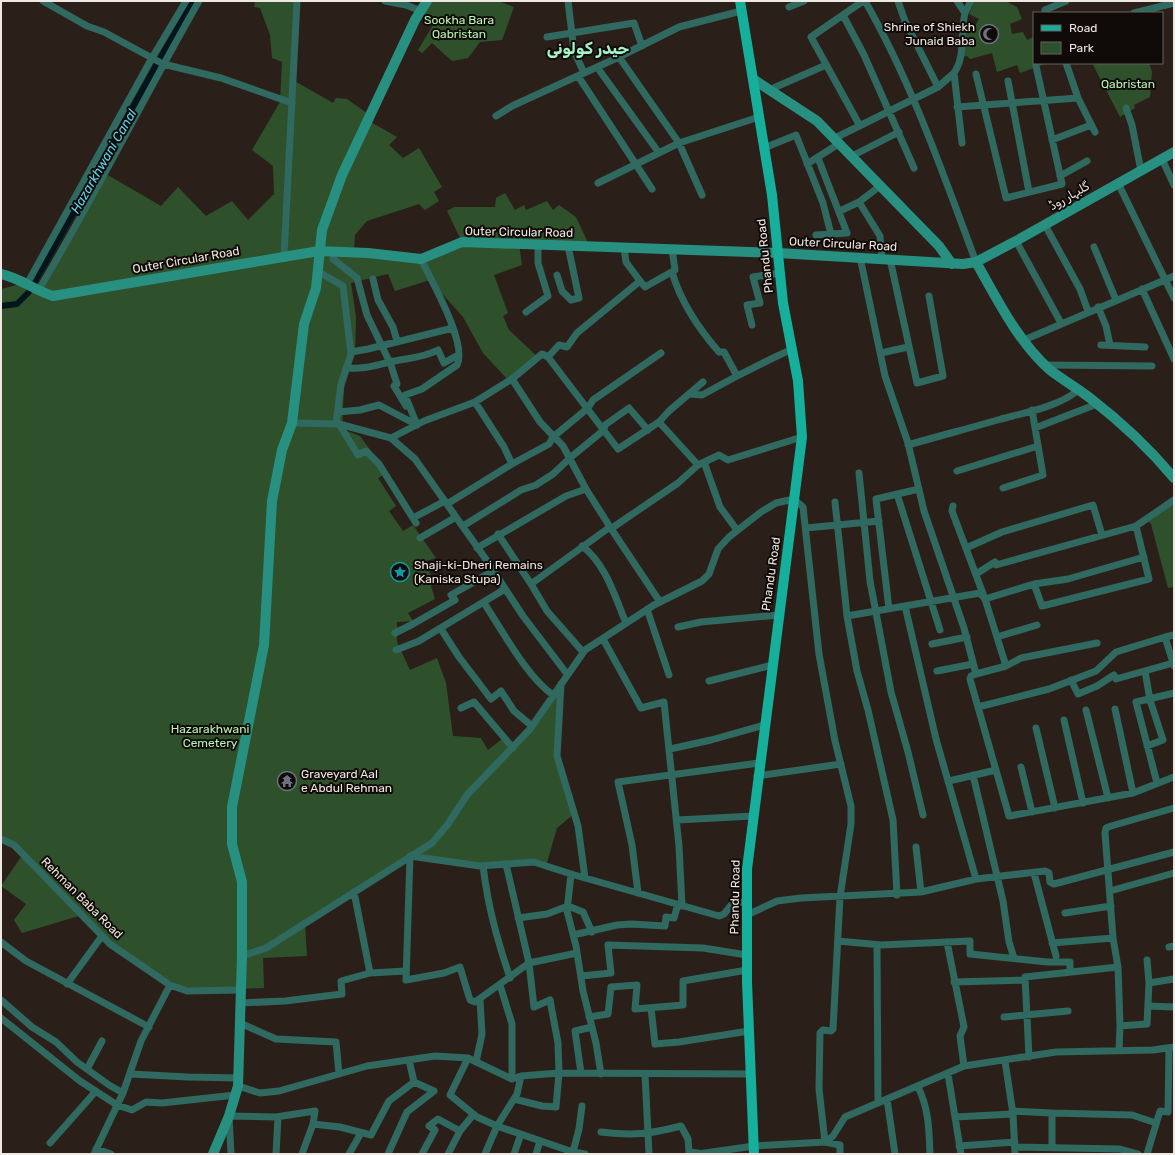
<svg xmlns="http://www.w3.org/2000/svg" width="1175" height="1155" font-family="Rubik,'Noto Sans Arabic',sans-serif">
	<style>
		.green { fill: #2e512b }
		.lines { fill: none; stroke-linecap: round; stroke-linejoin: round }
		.canal { stroke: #01161c; stroke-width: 6 }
		.street { stroke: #2f695f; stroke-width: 7 }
		.secondary { stroke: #289081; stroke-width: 10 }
		.primary { stroke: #15af9c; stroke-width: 10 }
		.labels { text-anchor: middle; stroke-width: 4; stroke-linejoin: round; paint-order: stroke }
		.park-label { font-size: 12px; fill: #b6f4b1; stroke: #100b08 }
		.poi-label { font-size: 12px; fill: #eee7e2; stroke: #100b08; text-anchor: start }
		.street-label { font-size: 12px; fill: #eee7e2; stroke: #100b08 }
		.water-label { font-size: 13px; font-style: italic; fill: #60d2ee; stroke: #100b08 }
		.district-label { font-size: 16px; font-weight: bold; fill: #a4f4c7; stroke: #100b08 }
	</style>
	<rect width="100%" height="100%" fill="#2b2019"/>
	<!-- green -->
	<path class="green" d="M255 1H293L297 3 293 80 333 103 336 98 347 99 371 116 369 121 397 137 389 145 403 158 419 148 442 187 434 192 439 201 425 210 419 204 367 221 355 235 354 252 421 259 462 242 447 211 454 207H495L496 198 505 193 515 210 524 205 526 210 547 201 553 210 559 205 576 217 590 247 519 244 522 265 494 275 508 313 503 316 509 330 540 359 511 383 483 353 463 317 430 280 395 291 388 274 351 283 356 317 355 354 344 388 342 429 360 436 387 473 378 478 396 506 389 511 403 531 413 525 436 558 426 561 434 584 431 586 435 599 408 613 413 621 397 622V642L410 670 437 658 446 683 453 736 481 738 488 750 503 738 511 749 561 684 557 756 575 813 557 828 546 866 534 862 480 866 410 856 305 923 307 956 263 958 264 988 187 991 110 944 82 915 22 933 14 920 26 904 1 886 23 854 1 839V289L25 283 38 291 106 174 161 206 178 187 206 216 232 201 248 220 274 194 273 166 252 150 280 102 282 62 272 58 270 35 260 8 254 7Z
		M431 1H498L514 7 502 40 480 42 468 58 452 61 432 43 422 53 418 50 433 25 424 12Z
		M975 1H1005L1017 7 1022 19 1010 24 1012 34 1023 32 1027 40 1034 37V63H1048L1020 73 1017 65 997 72 992 53 970 59 967 56 961 57 967 28 972 31 979 19 969 14Z
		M1100 63H1149L1152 72 1150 97 1134 105 1135 108 1120 117 1093 65Z
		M1174 501V587L1168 588 1151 524 1146 519Z"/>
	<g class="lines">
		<!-- canal -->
		<path class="canal" d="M1 306 17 304 28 293 193 1"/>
		<!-- street -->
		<path class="street" d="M43 1 87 26 104 32 163 64 221 78 292 103
			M385 1 406 5 421 11
			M568 1 574 51 584 73
			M865 1C912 83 943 174 976 262
			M898 1 905 21 938 87
			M957 1 965 13C960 33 966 56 954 73L962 143
			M789 7 804 1
			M1045 10 1066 1
			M965 13 971 1
			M1134 13 1174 3
			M843 15 864 55 914 168
			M547 37 634 23 642 46
			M619 57 679 143 702 195
			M1066 63 1078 98 1095 132
			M597 67 659 153
			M976 74 1006 198 1062 184 1036 66
			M578 76 652 189
			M1008 81 1029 192
			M769 90 826 65
			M957 107 1078 98
			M1126 108 1132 125 1141 171
			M496 116 512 106 619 57 679 27 741 11
			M860 126 811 37 863 1
			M835 138 938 87 954 73
			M1052 140 1091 125
			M764 148 796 135 823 203 831 234 847 233 818 158
			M852 156 899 132
			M1162 159 1174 185
			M807 164 840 143
			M1060 176 1087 161
			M598 183 679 143 759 117
			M1118 183 1174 298
			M880 186 859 202 880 236 882 258
			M840 211 859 202
			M1045 225 1080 289 1088 311
			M816 235 831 234
			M1016 241 1061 323
			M1094 247 1116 300
			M624 248 626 262 640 281 577 333 567 347 559 345 548 357 618 449 659 422 669 411 703 382
			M334 252 333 259 357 278 367 315 391 365 397 384 394 386 406 406
			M284 256 297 1
			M860 257 885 376 908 443 924 511 964 628 976 674
			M890 259 917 383 943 376 929 296
			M317 271 343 286 351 354 341 384 336 424
			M672 272C681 303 698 328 719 352H724L737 376C756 367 773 357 793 349
			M557 275 562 291 571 300 579 298 568 246
			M373 279 378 300 393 327 397 341
			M640 281 645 287 675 270 672 249
			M27 284 152 58 186 1
			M1142 289 1174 359
			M38 291C95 196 144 97 199 1
			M1098 307 1106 326 1110 345
			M526 312 548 296 538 263V245
			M752 325 747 305 760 303 753 277 780 273
			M1024 340 1174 276
			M1101 345 1145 347
			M351 352 368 349 453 328
			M881 353 908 347
			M1046 365 1152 366
			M346 368C366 369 372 366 390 362 407 358 423 358 438 350L444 363 458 355
			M512 379 540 422 563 446 586 489 610 527
			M690 394 702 395 737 376
			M475 402 504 447 512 464
			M338 412 360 410 379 405 417 425 405 395 422 389 457 365C468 344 431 280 421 259
			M659 422 698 465
			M292 423 339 424 391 438 415 459 485 558 523 616 567 674
			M339 424 358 455 366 451 379 464 416 523
			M1035 428 1097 404
			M391 438 424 421 475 402 512 379 542 354 548 357
			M908 445C939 436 970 428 1001 419 1024 413 1061 406 1078 390
			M704 462 720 507 737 530
			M957 471 1038 446
			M859 473 870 581 891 692 908 752 923 815
			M1003 488 1043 475 1032 410
			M897 494 940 630
			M835 502 847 616 857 671 868 710 893 820 897 895
			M447 504 512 464 549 444 553 437 588 408 593 400 661 353
			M953 506 952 511 985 599 1006 666 976 674 971 676 970 679 1009 816 1133 793 1174 777
			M413 518 445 501
			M463 526 521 490 536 485 553 474 571 457 604 430 605 425 629 408 648 430
			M612 528 678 483 698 465 719 455 728 460 802 437
			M806 528 879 521
			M498 534 531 584 610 527 660 602
			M420 538 456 517
			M582 546C606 564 615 597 626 623
			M477 548 566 496 586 489
			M966 548 1002 532 1093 505 1102 535
			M976 574 995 562 996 565 1136 526 1174 500
			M531 584 547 611 583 652
			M1034 584 1042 606 1149 579 1136 526
			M484 603C502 630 527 677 553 695
			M905 606 936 739 976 879
			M647 609 669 675
			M889 609 876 499 919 489
			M847 616 980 593 985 599 1034 584 1068 579 1144 557
			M678 627 701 622 779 615
			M441 629 459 657 491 699 501 691 514 711 532 726
			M395 633 413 624 455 600 451 595 493 571
			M997 637 1037 625
			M603 639 641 708 664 702 679 846 682 906
			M932 644 967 637
			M396 650 419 641 505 589
			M1006 666 1021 658 1097 643
			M1174 666 1165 637 1174 635
			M937 671 973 664
			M1145 671 1150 700 1163 740 1147 746
			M1071 680 1078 694 1097 686 1114 675 1116 679 1173 663
			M709 681 772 665
			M561 684 557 756 578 826 585 878
			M978 707 1049 689 1096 671 1116 652 1165 637
			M461 708 474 702 513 748
			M1115 709 1133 793
			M1086 710 1108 798
			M1064 720 1083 803
			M1036 728 1055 808
			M670 749 711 740 764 725
			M1021 767 1032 812
			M973 775 1003 901 1009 942 1014 958
			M757 776 841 764
			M949 781 996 770
			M1157 783 1136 702 1174 693
			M677 820 753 816
			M1 839 14 845 110 944 170 985 187 991 240 990
			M916 847 921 892
			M506 864 529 963 534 1007 550 1000 558 1043 559 1073 556 1107 542 1106 514 1099
			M483 866C488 907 497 939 510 978
			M1034 873 1056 956
			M571 874 567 911 576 946 583 991 596 1043 601 1074
			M1110 891 1174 873
			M354 892 370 973
			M638 893 632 845 618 782 759 763
			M1065 913 1111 906
			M747 915 777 901 801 898 921 892 976 879 1045 871 1049 873 1050 882 1054 884 1174 852
			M518 918 547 914 568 906 583 912 592 932
			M573 935 617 925 631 924 665 926 666 917 674 918 678 904
			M838 941 881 945 970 941V954L1047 962H1070V972
			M1 942 26 961 149 1027
			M947 942 964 1027 960 1036 964 1066
			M1052 943 1113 938
			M877 945 878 1103
			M1169 947 1174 946
			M577 953 529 963 475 1002 470 1000 460 967 444 973 406 980C407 939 409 898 410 856L480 866 534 862 571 874 719 916 724 914 733 903 747 902
			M242 956 266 948 432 843 448 824 467 795 530 729 585 650 654 605 702 581 709 574 718 549 729 537 761 512 776 503 794 499 803 507 819 654 835 741 851 806V824L840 897 833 1029 831 1031 823 1030 820 1033 819 1089 825 1142 840 1145V1154
			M581 976 611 973 608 945 703 948 747 955
			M954 982 1024 980
			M1149 983 1174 979
			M67 984 102 936
			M500 985 512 1024V1079
			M1 1000 32 1027 56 1042 77 1062 109 1085 123 1093
			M240 1003 285 1001 342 994 341 981 370 973 406 971
			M1148 1006 1174 1007
			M651 1008 655 1044 679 1042 749 1031
			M589 1017 608 1014 611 987 637 985 635 1009 683 1005V981L747 970
			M1004 1017 1068 1011
			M1 1018 80 1081 117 1105 132 1110 146 1102 162 1103 235 1095
			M240 1023 276 1039 336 1042 339 1074
			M1120 1026 1147 1024 1149 983 1147 960
			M1119 1051 1120 1026 1118 967 1113 938 1105 833 1106 828 1111 826 1174 808
			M1029 1057 1025 977 1118 967
			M468 1058 450 1095 477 1117 497 1126 573 1152 585 1154
			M1005 1061 1013 1114 1015 1154
			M476 1062 482 1034 480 1000
			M87 1069 102 1041
			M581 1073 575 1031 592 1027
			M130 1074 188 1077 238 1078
			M645 1074 649 1154
			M948 1074 961 1154
			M238 1086 260 1093 279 1091 367 1066 435 1056 468 1058 512 1079 521 1076 559 1073 750 1074
			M918 1087C929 1109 929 1130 930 1154
			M887 1099 895 1154
			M1012 1111 1052 1113
			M955 1117 1013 1114
			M313 1124 340 1127 371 1135 389 1101 414 1082
			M601 1132C633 1136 650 1134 681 1126L688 1139 689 1152 698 1153
			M50 1143 96 1091
			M959 1146 1015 1142
			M1015 1147 1120 1149 1138 1154
			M1052 1147V1113L1132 1115 1156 1123
			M96 1149 111 1154
			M573 1152 579 1129 582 1106
			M94 1154 123 1093 141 1041 170 985
			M231 1154 229 1116 276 1117 315 1111 313 1124 302 1154
			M276 1154 278 1117
			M349 1154 361 1133
			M388 1154 407 1112 434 1091 414 1082 409 1060
			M422 1154 435 1130 429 1126 438 1119 460 1131
			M448 1154 460 1131 473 1115
			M485 1154 497 1126 517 1094 521 1076
			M514 1154 521 1134
			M536 1154 540 1141
			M698 1154 754 1146 825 1142 833 1136 845 1117 964 1066 1056 1052 1153 1050 1174 1047
			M1147 1154 1160 1111 1168 1112 1169 1048"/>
		<!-- secondary -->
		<path class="secondary" d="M753 79 817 121 939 246 952 264
			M976 262C997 299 1018 342 1050 370 1063 380 1077 388 1090 398 1121 422 1149 448 1174 478
			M1 274C20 278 34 290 53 296L319 251 368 253 421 259 462 242 778 253 963 264 976 262 1016 241 1174 152
			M213 1154 229 1116 238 1086 242 956V882L232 844V807L264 645 272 501 282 450 292 423 304 324 316 288 322 230 342 175 415 20 427 1"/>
		<!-- primary -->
		<path class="primary" d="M740 1 772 195 783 303 798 381 802 437 747 869V982L754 1154"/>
	</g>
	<!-- icons -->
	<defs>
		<symbol id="mosque-ring" viewBox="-11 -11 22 22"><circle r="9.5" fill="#100b08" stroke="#6b7280" stroke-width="1.5"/><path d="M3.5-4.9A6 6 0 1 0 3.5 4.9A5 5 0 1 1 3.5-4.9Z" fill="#6b7280"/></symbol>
		<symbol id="sight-ring" viewBox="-11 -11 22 22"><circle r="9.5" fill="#100b08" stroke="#0f9aa8" stroke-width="1.5"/><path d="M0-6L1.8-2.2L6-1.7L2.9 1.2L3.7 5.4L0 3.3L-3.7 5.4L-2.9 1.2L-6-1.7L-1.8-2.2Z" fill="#0f9aa8"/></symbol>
		<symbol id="temple-ring" viewBox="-11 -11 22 22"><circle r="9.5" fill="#100b08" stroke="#6b7280" stroke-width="1.5"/><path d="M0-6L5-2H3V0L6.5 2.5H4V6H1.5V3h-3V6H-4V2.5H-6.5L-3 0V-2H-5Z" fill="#6b7280"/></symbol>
	</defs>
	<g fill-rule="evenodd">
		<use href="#mosque-ring" x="978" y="23" width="22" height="22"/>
		<use href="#sight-ring" x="389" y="561" width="22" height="22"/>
		<use href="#temple-ring" x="276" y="770" width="22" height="22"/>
	</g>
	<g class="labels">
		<!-- park labels -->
		<g class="park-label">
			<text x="459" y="24">Sookha Bara<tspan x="459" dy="14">Qabristan</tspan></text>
			<text x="1128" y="88">Qabristan</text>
			<text x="210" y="733">Hazarakhwani<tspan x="210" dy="14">Cemetery</tspan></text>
		</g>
		<!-- poi labels -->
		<g class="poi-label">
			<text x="975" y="31" text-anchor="end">Shrine of Shiekh<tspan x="975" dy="14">Junaid Baba</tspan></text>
			<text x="414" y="569">Shaji-ki-Dheri Remains<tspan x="414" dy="14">(Kaniska Stupa)</tspan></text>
			<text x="301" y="778">Graveyard Aal<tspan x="301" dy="14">e Abdul Rehman</tspan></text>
		</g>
		<!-- street labels -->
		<g class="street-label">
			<text transform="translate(1069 196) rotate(-30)" y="4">گلبہار روڈ</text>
			<text transform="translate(519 232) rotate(1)" y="4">Outer Circular Road</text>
			<text transform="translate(843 244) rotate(3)" y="4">Outer Circular Road</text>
			<text transform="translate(765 256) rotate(-96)" y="4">Phandu Road</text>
			<text transform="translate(186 260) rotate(-10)" y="4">Outer Circular Road</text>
			<text transform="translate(771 574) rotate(-82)" y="4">Phandu Road</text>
			<text transform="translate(735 897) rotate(-89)" y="4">Phandu Road</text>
			<text transform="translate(82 898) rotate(45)" y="4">Rehman Baba Road</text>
		</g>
		<!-- water labels -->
		<g class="water-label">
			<text transform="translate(103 161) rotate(-60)" y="5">Hazarkhwani Canal</text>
		</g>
		<!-- district labels -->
		<g class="district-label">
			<text x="588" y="54">حیدر کولونی</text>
		</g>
	</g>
	<!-- border -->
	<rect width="1175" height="1155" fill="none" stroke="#eee7e2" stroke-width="4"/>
	<!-- legend -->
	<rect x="1033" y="12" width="130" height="52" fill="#100b08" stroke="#69635f"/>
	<rect x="1041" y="25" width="20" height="6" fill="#15af9c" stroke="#69635f"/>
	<text x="1069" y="32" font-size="12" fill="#eee7e2">Road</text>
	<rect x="1041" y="42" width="20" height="12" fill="#2e512b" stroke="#69635f"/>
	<text x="1069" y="52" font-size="12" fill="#eee7e2">Park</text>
</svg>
